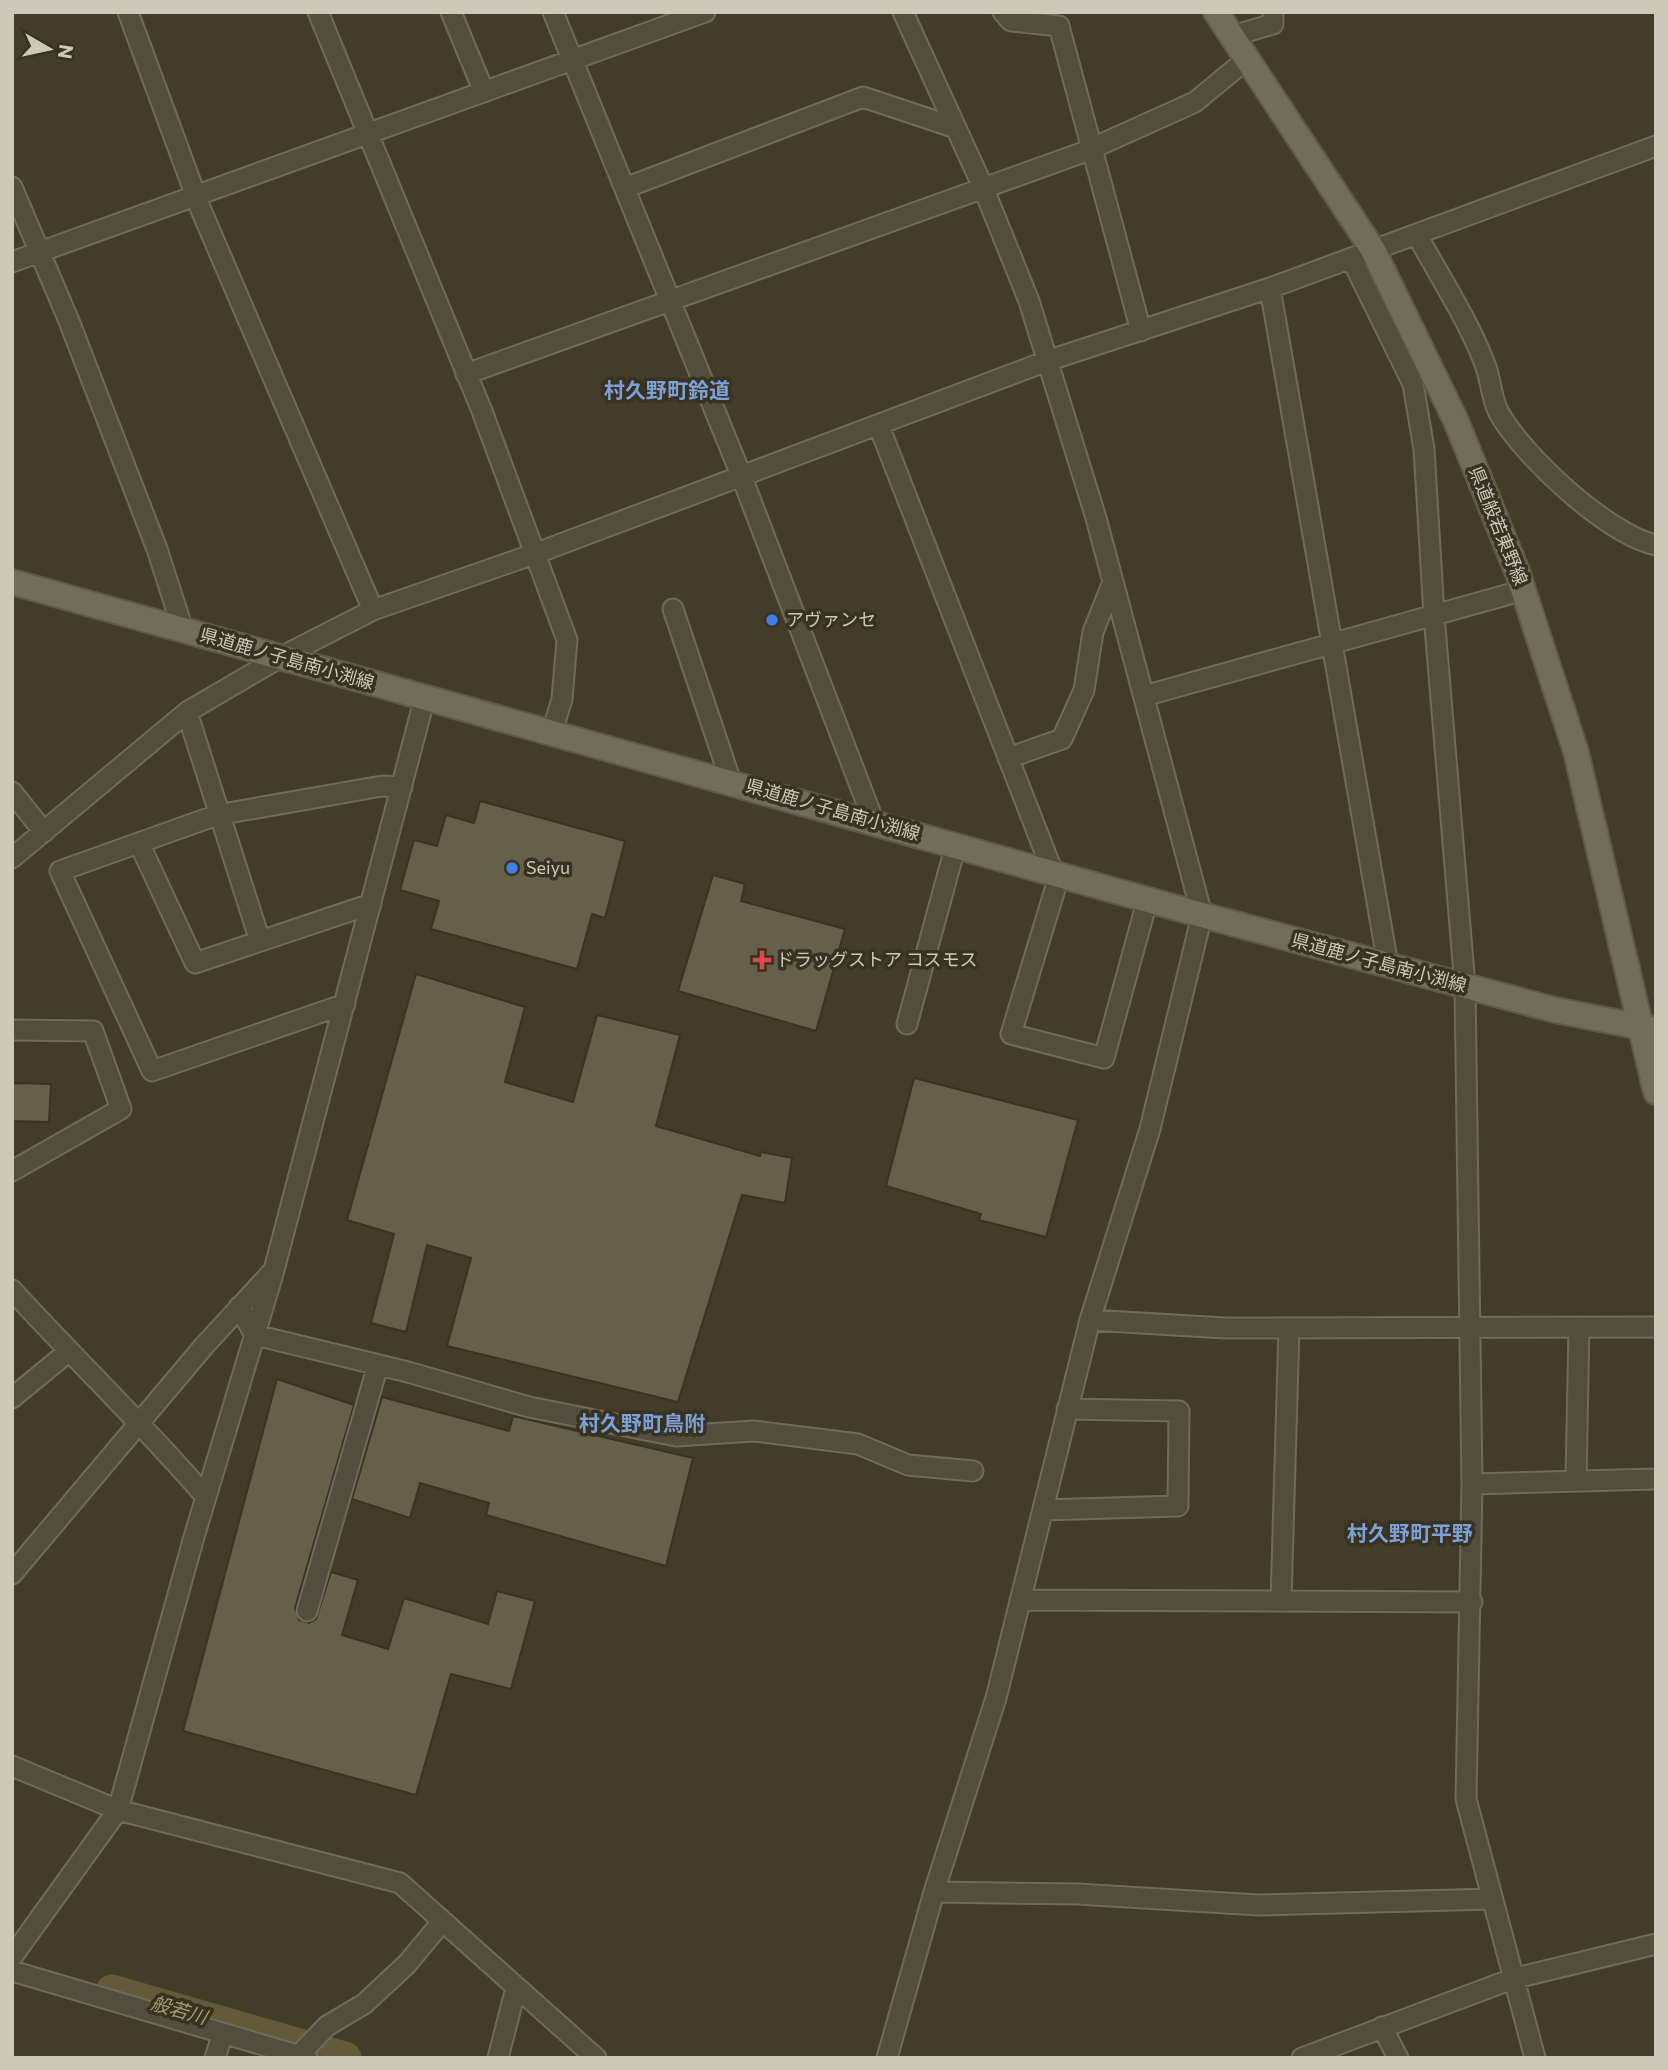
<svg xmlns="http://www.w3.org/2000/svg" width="1668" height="2070" font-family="Commissioner,'Noto Sans JP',sans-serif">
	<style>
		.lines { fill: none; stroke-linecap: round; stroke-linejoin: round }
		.river { stroke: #635a3a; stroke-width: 33 }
		.building { fill: #665f4a; stroke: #393423; stroke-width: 2 }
		.minor-casing { stroke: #6f6b5b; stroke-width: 23 }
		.major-casing { stroke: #5e5949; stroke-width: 28 }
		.minor { stroke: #524d3d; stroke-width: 19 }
		.major { stroke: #716c5b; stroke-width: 24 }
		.shop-dot { fill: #3f7fe0; stroke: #373221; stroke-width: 2.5 }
		.health-dot { fill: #e0444e; stroke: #373221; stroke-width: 2.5 }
		.labels { text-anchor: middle; stroke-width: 7; stroke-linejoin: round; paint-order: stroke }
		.street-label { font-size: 18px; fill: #ccc8ba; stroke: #373221 }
		.poi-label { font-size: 18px; fill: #ccc8ba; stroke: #373221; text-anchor: start }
		.water-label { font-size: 19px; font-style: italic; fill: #a89c75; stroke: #373221 }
		.quarter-label { font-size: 21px; font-weight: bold; fill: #7da0d6; stroke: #373221 }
	</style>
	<rect width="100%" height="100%" fill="#423c28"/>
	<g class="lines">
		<!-- river -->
		<path class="river" d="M112 1991 345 2058"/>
	</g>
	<!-- building -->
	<path class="building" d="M480 801 625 841 605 918 592 914 577 969 431 929 439 901 400 890 414 840 437 846 446 815 474 823Z
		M713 875 745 884 741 901 845 929 816 1031 678 991Z
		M416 974 525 1007 505 1082 573 1102 597 1015 680 1035 656 1126 760 1156 761 1152 792 1158 785 1203 742 1195 678 1402 447 1346 471 1258 427 1245 406 1332 371 1323 394 1234 347 1220Z
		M914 1078 1078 1120 1046 1237 979 1220 981 1214 886 1186Z
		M12 1083 51 1084 49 1122 12 1121Z
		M277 1379 354 1405 295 1608 299 1620 309 1623 316 1619 331 1572 358 1580 342 1635 388 1649 404 1598 488 1624 497 1591 535 1601 511 1689 451 1674 416 1795 183 1731Z
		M382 1397 509 1431 513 1416 693 1458 666 1566 486 1515 489 1503 420 1483 410 1518 352 1499Z"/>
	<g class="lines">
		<defs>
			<path id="minor" d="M128 12 201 210 373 610
				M318 12 482 411 567 640 562 699 552 732
				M451 12 484 92
				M553 12 741 475 874 822
				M1003 12 1011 21 1059 26 1141 331
				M1232 36 1273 24V12
				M12 187 69 321 157 549 183 630
				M625 188 863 97 956 128
				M1417 235C1440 277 1470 323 1486 367 1491 382 1492 400 1499 413 1524 457 1607 534 1656 545
				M1351 258 1413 384 1424 449 1434 615 1465 986 1472 1484 1466 1799 1535 2058
				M12 262 705 12
				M1270 288 1388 965
				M466 374 1084 152 1195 102 1247 59
				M879 426 1052 870
				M673 609 731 782
				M1144 696 1524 590
				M187 712 260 941
				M1008 758 1062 739 1084 690 1093 632 1113 582
				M12 792 44 832
				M139 843 195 963 371 904
				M12 858 187 712 279 658 373 610 537 553 1047 361 1270 288 1656 146
				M1060 873 1011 1034 1104 1058 1148 898
				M345 1004 152 1071 60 871 217 815 382 786 402 787
				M907 1024 956 844
				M12 1030 93 1031 121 1109 12 1171
				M12 1290C76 1360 144 1425 206 1497
				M239 1307 255 1335 408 1372 529 1407 676 1436 754 1431 858 1444 908 1465 973 1471
				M1090 1320 1225 1328 1656 1327
				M12 1398 68 1352
				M1576 1480 1579 1327
				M1472 1484 1656 1479
				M1043 1510 1178 1506 1179 1411 1067 1409
				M12 1574 204 1346 274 1270 425 697
				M1020 1600 1472 1602
				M1281 1601 1289 1328
				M307 1611 378 1365
				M12 1766 118 1810 400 1883 596 2058
				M934 1892 1078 1894 1258 1905 1492 1899
				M12 1957 118 1810 194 1537 273 1274
				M12 1971 307 2058
				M1382 2027 1398 2058
				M299 2055 327 2026 364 2004 407 1964 441 1923
				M215 2058 223 2033
				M498 2058 516 1988
				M887 2058 934 1892 996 1698 1090 1320 1150 1129 1202 915 1096 518 1029 301 983 187 903 12
				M1302 2058 1512 1979 1656 1944"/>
			<path id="major" d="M1216 12 1373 250 1456 421 1517 571 1576 752 1656 1092
				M12 582 1202 915 1555 1010 1656 1030"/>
		</defs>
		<!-- minor casing -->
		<use href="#minor" class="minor-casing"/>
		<!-- major casing -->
		<use href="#major" class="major-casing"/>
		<!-- minor -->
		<use href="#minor" class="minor"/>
		<!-- major -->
		<use href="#major" class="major"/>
	</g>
	<!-- markers -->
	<g class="shop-dot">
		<circle cx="772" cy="620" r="7"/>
		<circle cx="512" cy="868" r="7"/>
	</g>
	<path class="health-dot" d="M758.5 949.5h7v7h7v7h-7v7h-7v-7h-7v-7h7z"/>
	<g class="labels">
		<!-- street labels -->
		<g class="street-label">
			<text transform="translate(1498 526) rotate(68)" y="6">県道般若東野線</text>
			<text transform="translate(287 659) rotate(16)" y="6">県道鹿ノ子島南小渕線</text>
			<text transform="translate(833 810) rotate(16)" y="6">県道鹿ノ子島南小渕線</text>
			<text transform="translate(1379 963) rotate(15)" y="6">県道鹿ノ子島南小渕線</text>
		</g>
		<!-- poi labels -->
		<g class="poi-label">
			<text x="786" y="626">アヴァンセ</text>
			<text x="526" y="874">Seiyu</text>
			<text x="776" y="966">ドラッグストア コスモス</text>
		</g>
		<!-- water labels -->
		<g class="water-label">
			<text transform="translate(179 2010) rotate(16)" y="7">般若川</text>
		</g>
		<!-- quarter labels -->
		<g class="quarter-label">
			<text x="667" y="398">村久野町鈴道</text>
			<text x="642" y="1431">村久野町鳥附</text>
			<text x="1410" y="1541">村久野町平野</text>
		</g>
	</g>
	<!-- border -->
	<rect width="1668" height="2070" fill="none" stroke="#ccc8ba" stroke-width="28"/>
	<!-- north arrow -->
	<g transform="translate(49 49) rotate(99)" stroke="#373221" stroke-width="5" paint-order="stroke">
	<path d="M0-5L12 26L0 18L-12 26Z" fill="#ccc8ba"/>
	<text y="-10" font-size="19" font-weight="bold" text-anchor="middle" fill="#ccc8ba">N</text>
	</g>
</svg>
